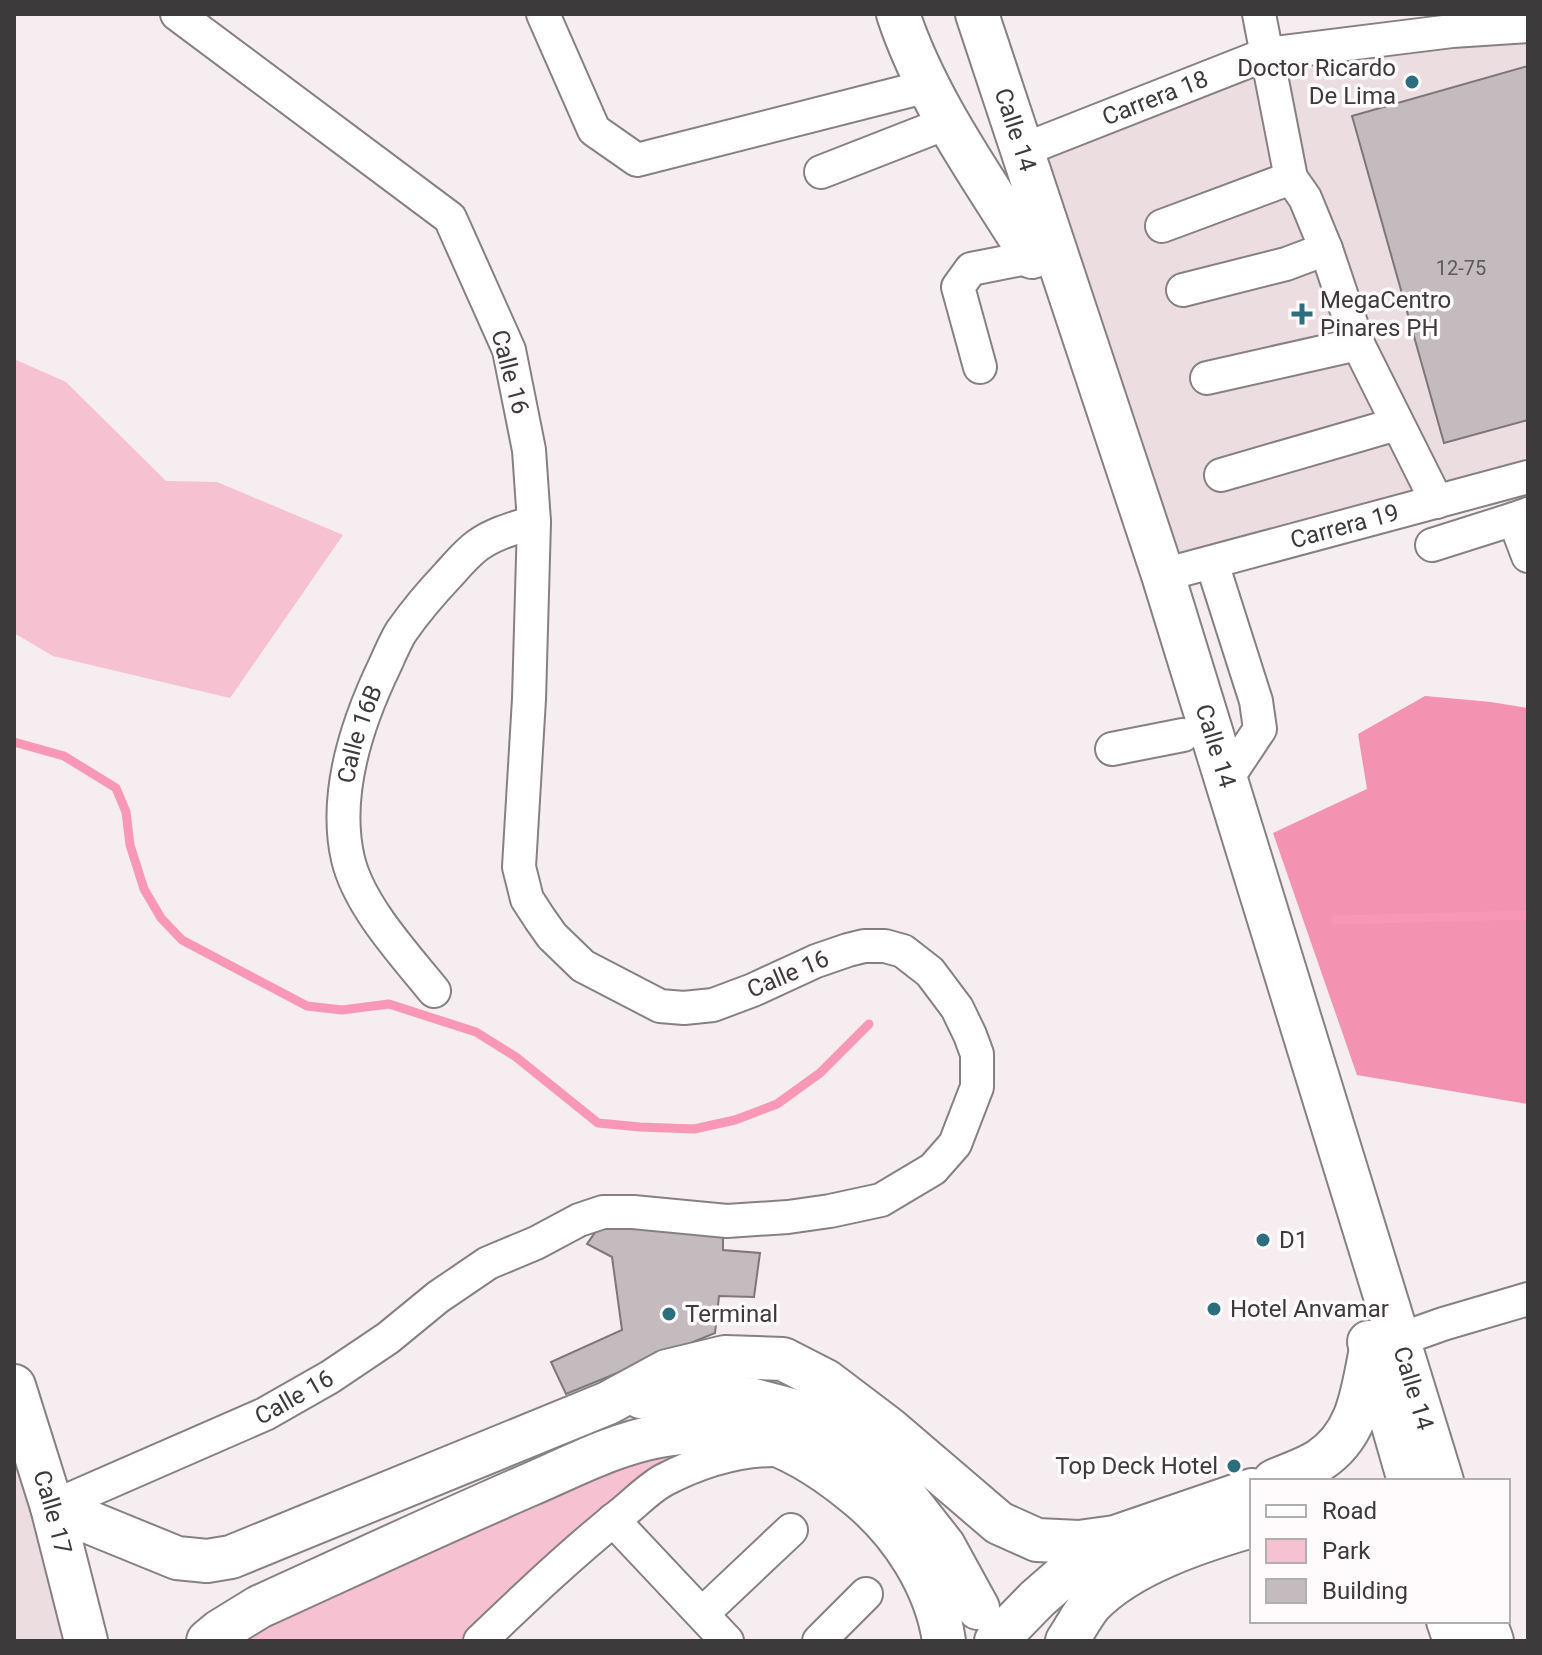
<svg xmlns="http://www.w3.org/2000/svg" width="1542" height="1655" font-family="Roboto,sans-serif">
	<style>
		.built { fill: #ecdde1 }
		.green { fill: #f6c1d0 }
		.forest { fill: #f492b2 }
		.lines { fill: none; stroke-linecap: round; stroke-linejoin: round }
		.stream { stroke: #f997b7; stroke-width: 9 }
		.building { fill: #c3bbbd; stroke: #7e7678; stroke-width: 2 }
		.minor-casing { stroke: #878082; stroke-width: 36 }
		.major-casing { stroke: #878082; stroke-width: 46 }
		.minor { stroke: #fff; stroke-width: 32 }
		.major { stroke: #fff; stroke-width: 42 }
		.poi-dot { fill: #2b6f7f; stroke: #fffbfc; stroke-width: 3 }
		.labels { text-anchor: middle; stroke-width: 7; stroke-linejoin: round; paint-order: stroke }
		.number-label { font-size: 20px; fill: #5e5a5c }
		.poi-label { font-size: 24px; fill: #3d3a3b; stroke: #fffbfc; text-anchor: start }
		.street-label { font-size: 24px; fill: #3d3a3b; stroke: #fffbfc }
	</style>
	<rect width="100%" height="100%" fill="#f5edef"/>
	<!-- built -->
	<path class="built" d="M1528 26V477L1163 575 1023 150 1267 54Z
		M14 1386 86 1641H14Z"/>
	<!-- green -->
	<path class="green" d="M14 359 66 382 166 481 217 482 343 535 230 698 53 656 14 633Z
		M690 1432 693 1467 480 1641H208Z"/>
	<!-- forest -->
	<path class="forest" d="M1425 696 1491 702 1528 708V1104L1357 1075 1273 833 1367 789 1358 734Z"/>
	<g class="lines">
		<!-- stream -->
		<path class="stream" d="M14 742 64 756 116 788 126 812 130 845 144 889 161 918 182 940 307 1006 342 1010 389 1004 476 1032 516 1057 598 1123 640 1127 694 1129 735 1120 777 1104 820 1073 869 1024
			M1336 920 1528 915"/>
	</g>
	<!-- building -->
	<path class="building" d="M1528 66V420L1444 443 1352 116Z
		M608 1214 723 1231V1250L760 1253 754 1297 719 1296 715 1333 566 1394 551 1362 622 1330 612 1257 587 1244Z"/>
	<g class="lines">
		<defs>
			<g id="minor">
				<path d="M543 14 594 130 637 160 928 86"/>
				<path d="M1259 14 1291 178 1305 198 1326 249 1358 344 1437 502"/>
				<path id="s1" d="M1023 150 1267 54 1452 31 1528 26"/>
				<path d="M821 172 949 122"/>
				<path d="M1162 226 1291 178"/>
				<path d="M1183 290 1286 264 1326 249"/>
				<path d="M980 367 958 287 971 269 1032 257"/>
				<path d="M1207 378 1358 344"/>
				<path d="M1221 475 1397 424"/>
				<path d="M1528 514 1514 519 1528 556"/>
				<path d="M1432 545 1514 519"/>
				<path d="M1212 563 1256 701 1260 729 1226 780"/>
				<path id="s2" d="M1163 575 1528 477"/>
				<path d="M1112 749 1183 735"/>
				<path id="s3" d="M434 991C405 955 359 906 348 859 333 794 357 723 385 665 390 654 395 642 401 632 415 612 431 593 448 575 457 565 467 553 478 545 495 533 515 528 534 522"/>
				<path d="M1398 1340 1443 1324 1528 1299"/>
				<path id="s4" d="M52 1507 265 1414 330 1377 388 1338 438 1297 488 1263 536 1243 579 1220 603 1212H633L727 1221 788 1217 830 1211 881 1200 933 1169 955 1144 977 1087V1054L970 1035 957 1008 930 972 903 951 885 946H864L848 950 816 961 753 990 713 1005 684 1008 660 1006 583 966 552 936 540 919 527 899 519 867 529 699 534 522 529 450 509 350 450 218 177 14"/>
				<path d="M613 1520 727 1641"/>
				<path d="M702 1614 791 1530"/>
				<path d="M480 1641C526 1597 571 1554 621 1514 635 1503 649 1488 664 1480 699 1462 736 1450 775 1450"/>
				<path d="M819 1641 866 1594"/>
			</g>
			<g id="major">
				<path d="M898 14C927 102 984 179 1032 257"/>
				<path id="s5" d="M977 14 1163 575 1442 1481"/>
				<path d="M1369 1342 1409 1481"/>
				<path id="s6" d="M14 1386 52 1507 86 1641"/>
				<path d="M641 1397 674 1392 754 1400 796 1411 830 1432 904 1495 944 1546 978 1608"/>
				<path d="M1274 1481C1289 1474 1307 1469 1320 1460 1358 1435 1362 1394 1370 1354"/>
				<path d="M52 1507 177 1558 207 1561 231 1557 608 1403 667 1371 725 1357 783 1359 826 1381 888 1428 999 1523 1037 1540 1079 1542 1115 1537 1252 1490"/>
				<path d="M1448 1621 1455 1641"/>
				<path d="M1485 1621 1492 1641"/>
				<path d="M208 1641 220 1631 259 1607C349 1566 439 1524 529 1485 571 1467 614 1444 659 1436 687 1431 716 1430 744 1435 786 1443 828 1471 860 1498 902 1533 936 1586 944 1641"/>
				<path d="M996 1641 1037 1599 1061 1578 1114 1538"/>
				<path d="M1067 1641C1075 1629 1082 1615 1091 1604 1129 1564 1200 1541 1252 1526"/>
			</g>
		</defs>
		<!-- minor casing -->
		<use href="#minor" class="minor-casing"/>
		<!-- major casing -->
		<use href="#major" class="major-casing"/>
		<!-- minor -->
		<use href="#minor" class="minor"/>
		<!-- major -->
		<use href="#major" class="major"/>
	</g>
	<!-- markers -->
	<g class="poi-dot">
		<circle cx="1412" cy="82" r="8"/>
		<path d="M1298 302h8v8h8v8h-8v8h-8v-8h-8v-8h8z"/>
		<circle cx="1263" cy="1240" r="8"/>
		<circle cx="1214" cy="1309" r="8"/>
		<circle cx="669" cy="1314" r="8"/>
		<circle cx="1234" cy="1466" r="8"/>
	</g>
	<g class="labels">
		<!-- number labels -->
		<g class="number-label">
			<text x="1461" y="275">12-75</text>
		</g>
		<!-- poi labels -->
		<g class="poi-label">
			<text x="1396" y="76" text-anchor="end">Doctor Ricardo<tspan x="1396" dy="28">De Lima</tspan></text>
			<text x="1320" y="308">MegaCentro<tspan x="1320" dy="28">Pinares PH</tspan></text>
			<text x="1279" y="1248">D1</text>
			<text x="1230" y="1317">Hotel Anvamar</text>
			<text x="685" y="1322">Terminal</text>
			<text x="1218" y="1474" text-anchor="end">Top Deck Hotel</text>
		</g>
		<!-- street labels -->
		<g class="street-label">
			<text dy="8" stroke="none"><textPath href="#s1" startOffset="142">Carrera 18</textPath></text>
			<text dy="8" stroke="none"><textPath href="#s5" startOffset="122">Calle 14</textPath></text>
			<text transform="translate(510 372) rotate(75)" y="8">Calle 16</text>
			<text dy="8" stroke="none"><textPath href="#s2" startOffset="188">Carrera 19</textPath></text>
			<text dy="8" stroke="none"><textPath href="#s3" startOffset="286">Calle 16B</textPath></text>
			<text dy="8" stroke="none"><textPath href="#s5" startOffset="770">Calle 14</textPath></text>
			<text transform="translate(788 974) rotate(-23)" y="8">Calle 16</text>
			<text dy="8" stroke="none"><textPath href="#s5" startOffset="1442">Calle 14</textPath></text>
			<text dy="8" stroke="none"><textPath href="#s4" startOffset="266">Calle 16</textPath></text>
			<text dy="8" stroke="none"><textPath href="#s6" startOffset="132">Calle 17</textPath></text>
		</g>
	</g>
	<!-- border -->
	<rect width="1542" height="1655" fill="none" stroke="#3d3a3b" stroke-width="32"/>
	<!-- legend -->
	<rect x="1250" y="1479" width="260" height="144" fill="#fffbfc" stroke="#b1aeaf" stroke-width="2"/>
	<rect x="1266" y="1505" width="40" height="12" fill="#ffffff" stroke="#b1aeaf" stroke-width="2"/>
	<text x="1322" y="1519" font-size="24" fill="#3d3a3b">Road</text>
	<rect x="1266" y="1539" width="40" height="24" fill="#f6c1d0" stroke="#b1aeaf" stroke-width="2"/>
	<text x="1322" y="1559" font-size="24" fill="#3d3a3b">Park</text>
	<rect x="1266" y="1579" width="40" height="24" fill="#c3bbbd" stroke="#b1aeaf" stroke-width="2"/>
	<text x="1322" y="1599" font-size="24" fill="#3d3a3b">Building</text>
</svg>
